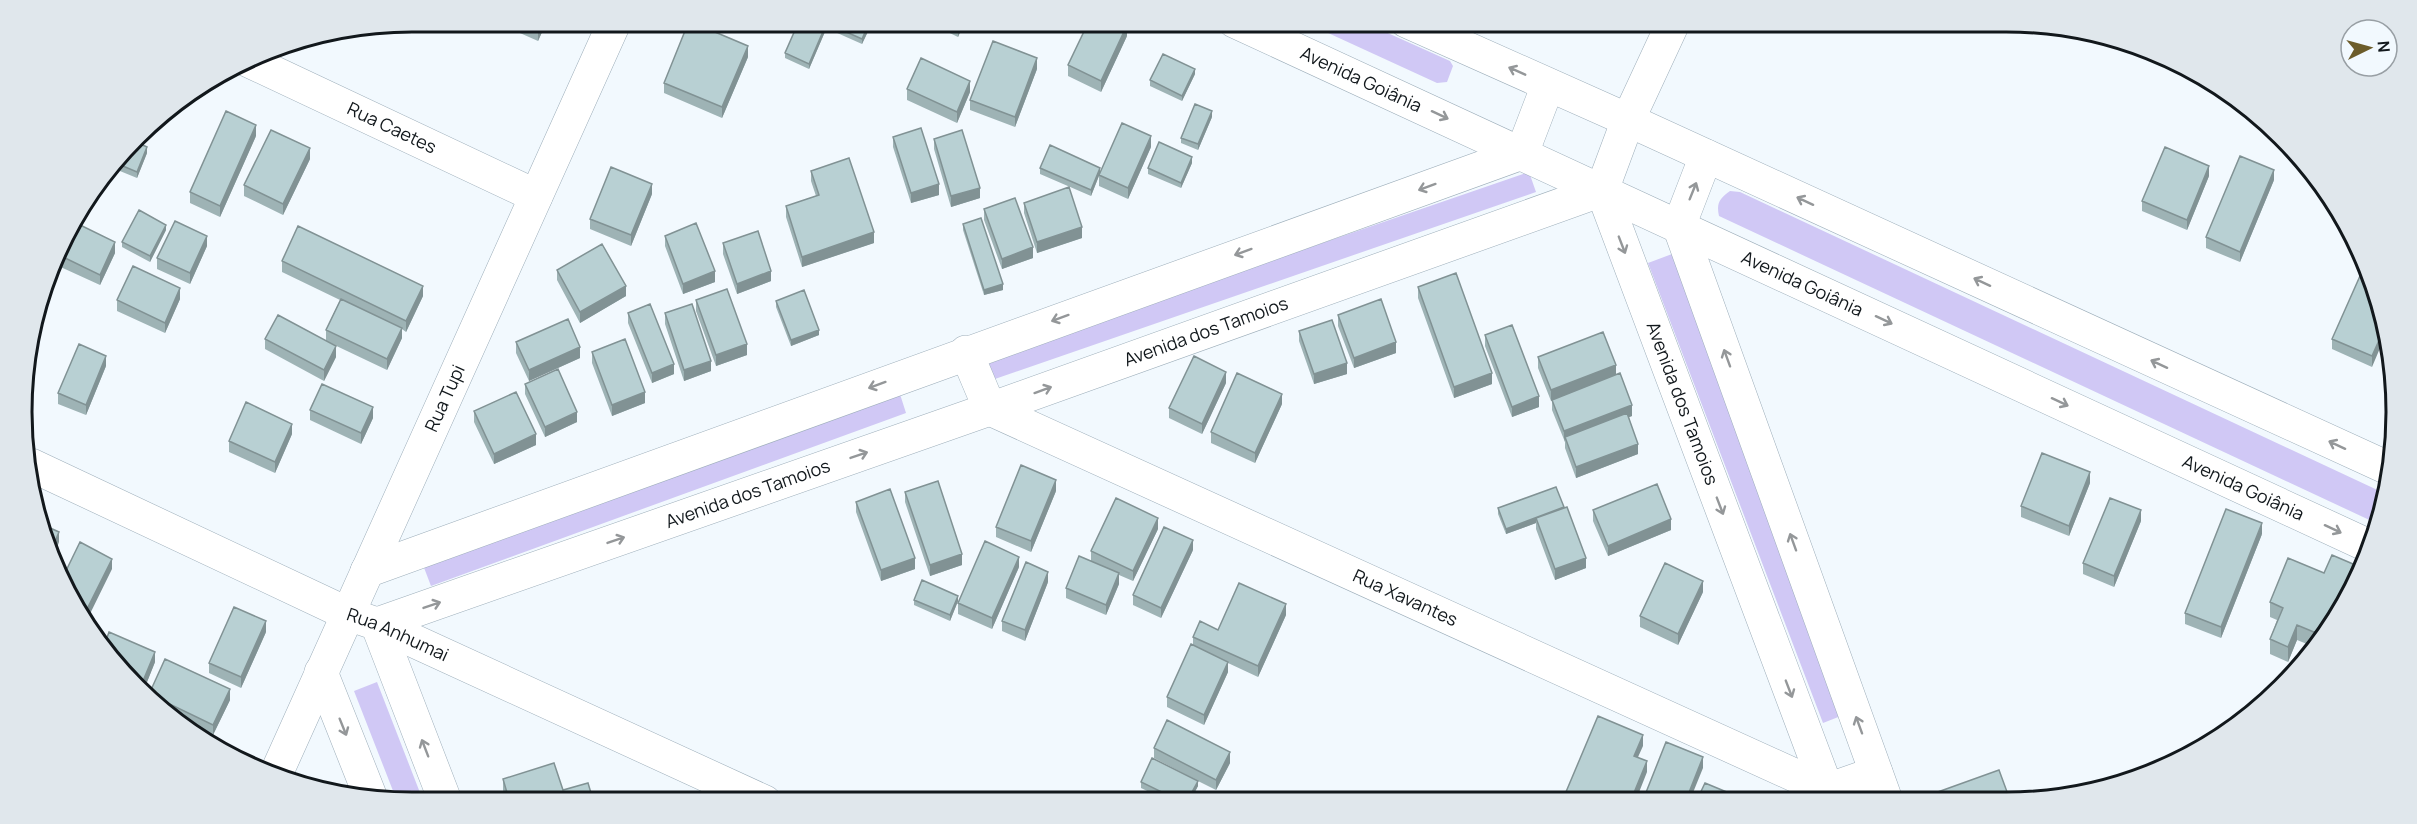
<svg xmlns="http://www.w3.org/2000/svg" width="2417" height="824" font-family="Manrope,sans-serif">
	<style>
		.green { fill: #d0c8f5 }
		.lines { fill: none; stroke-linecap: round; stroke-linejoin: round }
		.minor-casing { stroke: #9daeba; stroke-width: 34 }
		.minor { stroke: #fff; stroke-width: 33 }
		.wall { fill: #9eb3b5 }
		.shaded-wall { fill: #819294 }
		.building { fill: #b8d0d3; stroke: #819294; stroke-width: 1.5 }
		.oneway { stroke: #949799 }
		.labels { text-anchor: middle; stroke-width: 5; stroke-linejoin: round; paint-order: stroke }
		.street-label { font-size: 18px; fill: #12181c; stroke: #f2f9fe }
		.rim { fill: none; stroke: #12181c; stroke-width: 3 }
	</style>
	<rect width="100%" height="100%" fill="#f2f9fe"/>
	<!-- green -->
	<path class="green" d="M1302 21H1361L1450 61 1453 66 1447 82 1437 83Z
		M1529 172 1536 192 992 380 985 359Z
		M1730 191 1740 192 2386 494 2383 513 2378 524 1719 216C1716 203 1720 198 1730 191Z
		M1672 254 1846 714 1823 723 1648 263Z
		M899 391 906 413 431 586 423 565Z
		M377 682 424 803 397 801 354 691Z"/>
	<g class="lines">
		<defs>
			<g id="minor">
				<path id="s1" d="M1234 21 2369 546"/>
				<path d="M1406 21 1628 120 2390 469"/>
				<path id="s2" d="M247 60 536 196"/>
				<path d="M1706 156 1679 226 1886 800"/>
				<path id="s3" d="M1602 190 1831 800"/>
				<path d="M1602 190 1628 120 1674 21"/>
				<path id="s4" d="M966 352 990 409 1827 790 1876 773"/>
				<path id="s5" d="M31 465 348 614 377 624 765 802"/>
				<path d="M367 571 1522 153 1548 85"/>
				<path id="s6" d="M377 624 990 409 1602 190"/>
				<path d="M377 624 446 803"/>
				<path d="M321 672 371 798"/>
				<path id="s7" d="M276 774 615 21"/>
			</g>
		</defs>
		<!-- minor casing -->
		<use href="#minor" class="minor-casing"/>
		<!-- minor -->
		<use href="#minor" class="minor"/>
	</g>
	<!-- wall -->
	<path class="wall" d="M493 21H547L538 41Z
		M873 21 862 44 835 32V27Z
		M929 21H965L958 37 929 23Z
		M827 27 809 69 785 58V53Z
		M1127 36 1101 92 1068 76V65Z
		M748 57 722 118 664 93V83Z
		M1037 69 1015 127 970 110V100Z
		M1195 74 1182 101 1150 86V80Z
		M907 89 970 92 957 123 907 100Z
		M1212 117 1198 150 1181 143V138Z
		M256 136 220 217 190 203V192Z
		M893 137 939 195 911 203 893 147Z
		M934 139 980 198 951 207 934 149Z
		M136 142 147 153 137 178 115 169Z
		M2286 142 2297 152 2286 148Z
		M1151 147 1128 199 1099 186V176L1091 196 1040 174V168L1100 172Z
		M310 159 283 215 244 196V185Z
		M1192 163 1181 188 1148 174V168Z
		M811 171 874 243 802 267 786 217V206L816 196 811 181Z
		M2209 176 2187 230 2142 211V201Z
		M2274 180 2240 262 2206 248V237Z
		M652 194 631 246 590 229V219Z
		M1024 203 1082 238 1037 253 1024 213Z
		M984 209 1033 258 1002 269 984 220Z
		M963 224 1003 290 984 295 963 230Z
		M166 230 150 262 122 247V242Z
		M665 236 715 282 683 294 665 246Z
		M61 239 115 253 100 285 54 264Z
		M723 243 771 281 737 294 723 254Z
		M207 246 190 284 157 269V258Z
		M282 261 423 296 406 332 402 329V338L387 370 326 341V330L340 300 282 272Z
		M557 270 626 296 580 323 557 280Z
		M2373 282 2372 367 2332 349V339Z
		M1418 287 1492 384 1454 398 1418 298Z
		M180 299 165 333 117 311V300Z
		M696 300 747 355 716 366 696 311Z
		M776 301 819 335 791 346 776 307Z
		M628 313 674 374 652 383 628 323Z
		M665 313 711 371 684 381 665 324Z
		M1338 315 1396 353 1354 368 1338 326Z
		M1299 331 1347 374 1314 384 1299 341Z
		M1485 335 1539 407 1512 417 1485 346Z
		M265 339 336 357 324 381 265 349Z
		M516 342 580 358 529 381 516 353Z
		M592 352 645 403 612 416 592 363Z
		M1538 357 1616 374 1632 416 1629 417 1638 454 1576 478 1565 448V442L1552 410V400L1551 401 1538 368Z
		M106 366 86 415 58 404V393Z
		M1226 383 1202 434 1169 418V408Z
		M525 384 577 422 545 437 525 394Z
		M1282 404 1255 463 1211 443V432Z
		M310 410 373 418 361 444 310 420Z
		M474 411 536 445 494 464 474 422Z
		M292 434 275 473 229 452V441Z
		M2090 483 2069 536 2021 517V506Z
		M1556 487 1586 568 1555 580 1536 529V523L1506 534 1498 514V508Z
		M1056 491 1031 552 996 537V527Z
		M905 492 962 565 930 576 905 502Z
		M856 502 915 569 881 581 856 512Z
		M1593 510 1671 530 1608 556 1593 521Z
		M2141 521 2114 587 2083 574V563Z
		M1158 529 1133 581 1119 575V584L1106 615 1066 598V588L1091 561V551Z
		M2262 534 2221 638 2185 624V613Z
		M1193 550 1161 618 1133 605V595Z
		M1019 567 992 629 958 614V603Z
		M2324 573 2353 579 2343 608 2312 646 2297 640 2288 662 2270 654V639L2277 620 2270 617V602Z
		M1048 582 1025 641 1002 631V621Z
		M1703 592 1678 645 1640 627V616Z
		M914 600 958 601 950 621 914 605Z
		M1286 615 1258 677 1228 663V672L1204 725 1167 707V697L1193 646V637L1218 630Z
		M266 632 241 688 209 673V663Z
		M104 646 155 662 145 687Z
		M150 692 230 700 213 735 175 717Z
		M1154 748 1230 763 1216 790 1198 781V786L1190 801H1168L1141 788V782L1196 780 1154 758Z
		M503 779 563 790 594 803H507L503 790Z"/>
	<!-- shaded-wall -->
	<path class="shaded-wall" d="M542 21H547L538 41V30Z
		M870 21H873L862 44V39Z
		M960 21H965L958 37V26Z
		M827 22V27L809 69V64Z
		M1127 25V36L1101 92V81Z
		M748 46V57L722 118V107Z
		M1037 58V69L1015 127V117Z
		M1195 69V74L1182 101V96Z
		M970 81V92L957 123V112Z
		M1212 111V117L1198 150V144Z
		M256 125V136L220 217V206Z
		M1151 136V147L1128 199V188Z
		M147 147V153L137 178V172Z
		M310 148V159L283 215V204Z
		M1192 157V163L1181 188V183Z
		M2209 166V176L2187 230V220Z
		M1100 168V173L1091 196V190Z
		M2274 170V180L2240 262V252Z
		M652 184V194L631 246V235Z
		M939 184V195L911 203V193Z
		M980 188V198L951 207V196Z
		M166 225V230L150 262V256Z
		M1082 227V238L1037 253V242Z
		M874 232V243L802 267V257Z
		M207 236V246L190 284V273Z
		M115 242V253L100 285V275Z
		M1033 247V258L1002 269V259Z
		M715 271V282L683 294V284Z
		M771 271V281L737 294V284Z
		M1003 284V290L984 295V290Z
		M423 286V296L406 332V321Z
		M626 286V296L580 323V312Z
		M180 288V299L165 333V323Z
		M2385 327 2386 334 2372 367V356Z
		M402 328V338L387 370V359Z
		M819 330V335L791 346V340Z
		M1396 342V353L1354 368V358Z
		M747 344V355L716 366V355Z
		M336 346V357L324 381V370Z
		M580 347V358L529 381V370Z
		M106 356V366L86 415V405Z
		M711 361V371L684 381V370Z
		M1347 363V374L1314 384V374Z
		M674 364V374L652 383V373Z
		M1616 365V375L1551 401V390Z
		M1226 372V383L1202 434V424Z
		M1492 373V384L1454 398V387Z
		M645 392V403L612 416V405Z
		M1282 394V404L1255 463V453Z
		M1539 396V407L1512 417V407Z
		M1632 405V416L1566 441 1565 437 1564 442V431Z
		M373 407V418L361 444V433Z
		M577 412V422L545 437V427Z
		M292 424V434L275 473V462Z
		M536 434V445L494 464V454Z
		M1638 444V454L1576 478V467Z
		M2090 472V483L2069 536V526Z
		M1056 480V491L1031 552V541Z
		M1564 507 1536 518V523L1506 534V529Z
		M2141 510V521L2114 587V576Z
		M1158 518V529L1133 581V571Z
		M1671 519V530L1608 556V546Z
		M2262 523V534L2221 638V627Z
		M59 532V542L54 556 51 551Z
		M1193 540V550L1161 618V608Z
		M962 554V565L930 576V565Z
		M1019 557V567L992 629V618Z
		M915 558V569L881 581V570Z
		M1586 558V568L1555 580V569Z
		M112 559V569L85 624 82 619Z
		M2353 564V579L2348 593V579Z
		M1048 572V582L1025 641V630Z
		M1119 573V584L1106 615V605Z
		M1703 581V592L1678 645V634Z
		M958 596V601L950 621V615Z
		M1286 604V615L1258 677V666Z
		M266 621V632L241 688V677Z
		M2297 625V640L2288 662V647Z
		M155 652V662L145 687 143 685V681Z
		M1228 662V672L1204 725V715Z
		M230 689V700L213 735V725Z
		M1643 735V746L1634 766V756Z
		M1230 752V763L1216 790V780Z
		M1703 757V768L1690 800H1686Z
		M1647 761V772L1636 800H1631Z
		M1198 781V786L1190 801H1187Z"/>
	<!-- building -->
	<path class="building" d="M517 21H542L538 30Z
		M689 21 748 46 722 107 664 83Z
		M799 21H825L827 22 809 64 785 53Z
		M837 21H870L862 39 835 27Z
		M947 21H960L958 26Z
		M1089 21H1118L1127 25 1101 81 1068 65Z
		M993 41 1037 58 1015 117 970 100Z
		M1163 54 1195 69 1182 96 1150 80Z
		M921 58 970 81 957 112 907 89Z
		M1195 104 1212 111 1198 144 1181 138Z
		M226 111 256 125 220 206 190 192Z
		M1122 123 1151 136 1128 188 1099 175Z
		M921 128 939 184 911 193 893 137Z
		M271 130 310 148 283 204 244 185Z
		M962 130 980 188 951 196 934 139Z
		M136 142 147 147 137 172 118 164Z
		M1159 142 1192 157 1181 183 1148 168Z
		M1050 145 1100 168 1091 190 1040 168Z
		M2165 147 2209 166 2187 220 2142 201Z
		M2240 156 2274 170 2240 252 2206 237Z
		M849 158 874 232 802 257 786 206 819 195 811 171Z
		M611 167 652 184 631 235 590 219Z
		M1069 187 1082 227 1037 242 1024 203Z
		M1015 198 1033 247 1002 259 984 209Z
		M139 210 166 225 150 256 122 242Z
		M981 218 1003 284 984 290 963 224Z
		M175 221 207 236 190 273 157 258Z
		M74 222 115 242 100 275 57 254 61 239Z
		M696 223 715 271 683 284 665 236Z
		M298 226 423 286 406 321 282 261Z
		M758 231 771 271 737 284 723 243Z
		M602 244 626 286 580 312 557 270Z
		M133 266 180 288 165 323 117 300Z
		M1456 273 1492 373 1454 387 1418 287Z
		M2360 276 2373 282 2375 286 2385 327 2372 356 2332 339Z
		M727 289 747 344 716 355 696 300Z
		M804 290 819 330 791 340 776 301Z
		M341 299 402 328 387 359 326 330Z
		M1381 299 1396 342 1354 358 1338 315Z
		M650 304 674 364 652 373 628 313Z
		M692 304 711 361 684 370 665 313Z
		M278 315 336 346 324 370 265 339Z
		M568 319 580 347 529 370 516 342Z
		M1332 320 1347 363 1314 374 1299 331Z
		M1512 325 1539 396 1512 407 1485 335Z
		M1603 332 1616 365 1551 390 1538 357Z
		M625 339 645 392 612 405 592 352Z
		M79 344 106 356 86 405 58 393Z
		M1194 356 1226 372 1202 424 1169 408Z
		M558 369 577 412 545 427 525 384Z
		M1237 373 1282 394 1255 453 1211 432Z
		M1620 373 1632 405 1564 431 1552 400Z
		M322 384 373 407 361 433 310 410Z
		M516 392 536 434 494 454 474 411Z
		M246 402 292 424 275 462 229 441Z
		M1627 413 1638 444 1576 467 1565 437Z
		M2042 453 2090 472 2069 526 2021 506Z
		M1021 465 1056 480 1031 541 996 527Z
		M938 481 962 554 930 565 905 492Z
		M1657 484 1671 519 1608 546 1593 510Z
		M1556 487 1564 507 1506 529 1498 508Z
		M890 489 915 558 881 570 856 502Z
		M1116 498 1158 518 1133 571 1091 551Z
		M2110 498 2141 510 2114 576 2083 563Z
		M1567 507 1586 558 1555 569 1536 518Z
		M2226 509 2262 523 2221 627 2185 613Z
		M39 523 59 532 51 551Z
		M1164 527 1193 540 1161 608 1133 595Z
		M985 541 1019 557 992 618 958 603Z
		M80 542 112 559 82 619 63 577Z
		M2332 555 2353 564 2348 579 2354 581 2343 608 2321 635 2297 625 2288 647 2270 639 2283 608 2270 602 2288 558 2324 573Z
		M1079 556 1119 573 1106 605 1066 588Z
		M1026 562 1048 572 1025 630 1002 621Z
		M1665 563 1703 581 1678 634 1640 616Z
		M922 580 958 596 950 615 914 600Z
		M1239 583 1286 604 1258 666 1193 637 1200 621 1218 630Z
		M234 607 266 621 241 677 209 663Z
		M109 632 155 652 143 681 136 678 104 646Z
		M1191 644 1228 662 1204 715 1167 697Z
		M165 659 230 689 213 725 155 697 150 692Z
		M1598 716 1643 735 1634 756 1647 761 1631 800 1566 801 1563 799Z
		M1167 720 1230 752 1216 780 1154 748Z
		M1666 742 1703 757 1686 800H1643Z
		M1152 758 1198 781 1187 801H1180L1141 782Z
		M554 763 563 790 588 783 594 803H510L503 779Z
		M1999 770 2010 800H1938L1935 793Z
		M1705 783 1729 793 1726 800H1697Z
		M1733 794 1748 800H1731Z"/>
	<!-- one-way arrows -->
	<defs><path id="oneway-shaft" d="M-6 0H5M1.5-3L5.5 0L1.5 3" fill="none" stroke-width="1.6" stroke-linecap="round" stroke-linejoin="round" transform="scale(1.5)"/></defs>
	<g class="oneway">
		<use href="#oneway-shaft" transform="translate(1517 71) rotate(-156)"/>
		<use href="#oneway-shaft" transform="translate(1440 115) rotate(25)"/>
		<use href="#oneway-shaft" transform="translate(1427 187) rotate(160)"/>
		<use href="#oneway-shaft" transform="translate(1693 191) rotate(-68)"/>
		<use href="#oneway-shaft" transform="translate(1805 201) rotate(-155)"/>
		<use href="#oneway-shaft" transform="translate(1622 245) rotate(69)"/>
		<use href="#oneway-shaft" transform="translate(1243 252) rotate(160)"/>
		<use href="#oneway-shaft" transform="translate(1982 282) rotate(-155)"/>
		<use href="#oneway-shaft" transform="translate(1060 318) rotate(160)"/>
		<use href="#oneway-shaft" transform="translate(1884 320) rotate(25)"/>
		<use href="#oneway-shaft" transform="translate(1727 358) rotate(-110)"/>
		<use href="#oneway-shaft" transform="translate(2159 364) rotate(-155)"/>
		<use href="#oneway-shaft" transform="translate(877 385) rotate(160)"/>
		<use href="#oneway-shaft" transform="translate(1043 390) rotate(-20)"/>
		<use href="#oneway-shaft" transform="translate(2060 402) rotate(25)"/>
		<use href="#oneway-shaft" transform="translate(2337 445) rotate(-155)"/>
		<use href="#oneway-shaft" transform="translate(859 455) rotate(-19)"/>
		<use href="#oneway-shaft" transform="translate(1720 506) rotate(69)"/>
		<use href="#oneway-shaft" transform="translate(2333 529) rotate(25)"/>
		<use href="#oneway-shaft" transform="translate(616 540) rotate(-19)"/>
		<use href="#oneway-shaft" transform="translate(1793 542) rotate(-110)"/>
		<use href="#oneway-shaft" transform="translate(432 605) rotate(-19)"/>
		<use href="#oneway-shaft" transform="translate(1789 689) rotate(69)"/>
		<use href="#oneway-shaft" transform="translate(1859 725) rotate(-110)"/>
		<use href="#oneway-shaft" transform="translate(343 727) rotate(68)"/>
		<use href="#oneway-shaft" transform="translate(425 748) rotate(-111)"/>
	</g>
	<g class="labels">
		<!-- street labels -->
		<g class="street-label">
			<text dy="6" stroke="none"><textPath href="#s1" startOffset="140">Avenida Goiânia</textPath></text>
			<text dy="6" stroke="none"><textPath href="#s2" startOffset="160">Rua Caetes</textPath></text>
			<text dy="6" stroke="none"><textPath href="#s1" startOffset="626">Avenida Goiânia</textPath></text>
			<text dy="6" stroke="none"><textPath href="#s6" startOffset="879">Avenida dos Tamoios</textPath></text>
			<text dy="6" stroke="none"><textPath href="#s7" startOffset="412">Rua Tupi</textPath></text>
			<text dy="6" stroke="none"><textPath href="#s3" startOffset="228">Avenida dos Tamoios</textPath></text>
			<text dy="6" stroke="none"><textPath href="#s1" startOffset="1112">Avenida Goiânia</textPath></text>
			<text dy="6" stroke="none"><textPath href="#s6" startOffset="393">Avenida dos Tamoios</textPath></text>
			<text dy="6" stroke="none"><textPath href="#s4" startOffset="518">Rua Xavantes</textPath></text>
			<text dy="6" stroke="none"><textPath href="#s5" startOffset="404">Rua Anhumai</textPath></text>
		</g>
	</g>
	<!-- crop -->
	<path d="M0 0H2417V824H0ZM412 32H2006A380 380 0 0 1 2386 412V412A380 380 0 0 1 2006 792H412A380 380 0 0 1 32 412V412A380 380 0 0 1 412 32Z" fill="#e0e7ec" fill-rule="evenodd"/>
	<path class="rim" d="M412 32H2006A380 380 0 0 1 2386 412V412A380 380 0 0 1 2006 792H412A380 380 0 0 1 32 412V412A380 380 0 0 1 412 32Z"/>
	<!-- north arrow -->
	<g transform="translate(2369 48) rotate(85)"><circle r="28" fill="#f2f9fe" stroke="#989fa4" stroke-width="1.5"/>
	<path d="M0-4.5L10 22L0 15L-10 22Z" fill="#6c5c2a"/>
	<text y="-9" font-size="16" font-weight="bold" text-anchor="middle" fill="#12181c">N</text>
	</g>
</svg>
